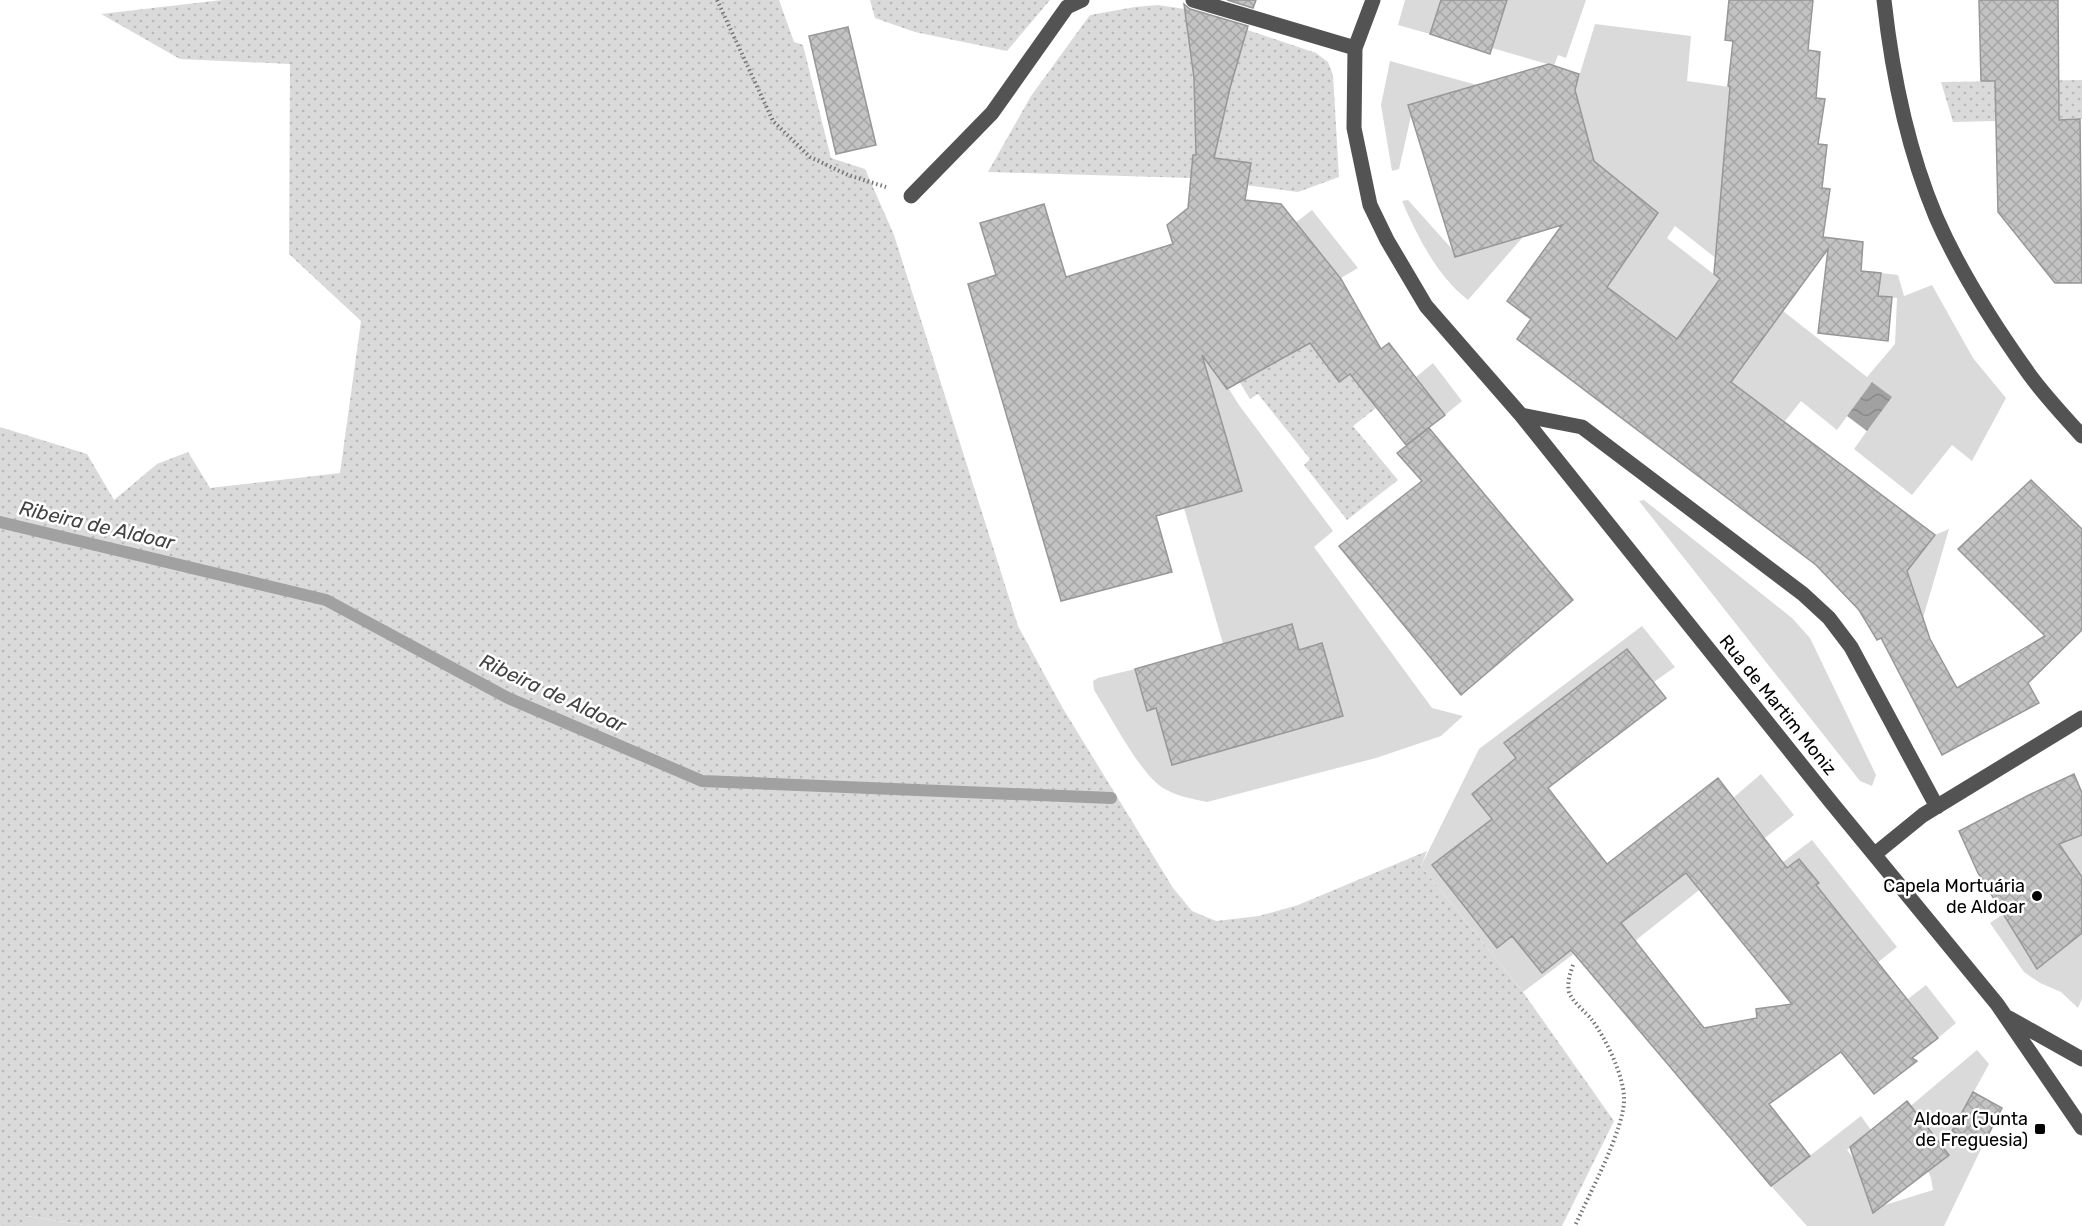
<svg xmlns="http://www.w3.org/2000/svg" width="2082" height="1226" font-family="Rubik,sans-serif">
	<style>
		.grass { fill: url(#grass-dots) }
		.garden { fill: #dadada; fill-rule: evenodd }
		.water { fill: url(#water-waves) }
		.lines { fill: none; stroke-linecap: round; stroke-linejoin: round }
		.stream { stroke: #a1a1a1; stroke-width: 12 }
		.building { fill: url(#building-cross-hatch); stroke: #979797; stroke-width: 1.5; fill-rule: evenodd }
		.path { stroke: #757575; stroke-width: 4; stroke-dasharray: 1.5 3; stroke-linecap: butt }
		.minor { stroke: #535353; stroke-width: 15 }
		.poi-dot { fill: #000; stroke: #fff; stroke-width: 2 }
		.labels { text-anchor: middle; stroke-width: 5; stroke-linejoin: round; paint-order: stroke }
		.street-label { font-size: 18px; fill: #000; stroke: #fff }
		.poi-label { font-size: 18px; fill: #000; stroke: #fff; text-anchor: end }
		.water-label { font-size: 20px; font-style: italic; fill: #424242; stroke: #fff }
	</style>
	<defs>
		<pattern id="grass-dots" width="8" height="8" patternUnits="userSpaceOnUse" patternTransform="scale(1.5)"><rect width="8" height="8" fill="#dadada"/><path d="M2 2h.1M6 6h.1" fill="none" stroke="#b9b9b9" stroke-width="1.8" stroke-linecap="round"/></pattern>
		<pattern id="water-waves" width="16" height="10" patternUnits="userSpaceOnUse" patternTransform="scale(1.5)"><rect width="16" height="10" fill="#a1a1a1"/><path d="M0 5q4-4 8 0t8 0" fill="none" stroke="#898989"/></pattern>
		<pattern id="building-cross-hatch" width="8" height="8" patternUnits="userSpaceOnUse" patternTransform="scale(1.5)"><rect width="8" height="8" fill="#c3c3c3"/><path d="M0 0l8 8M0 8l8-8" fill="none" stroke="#a6a6a6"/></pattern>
	</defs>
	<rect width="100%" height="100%" fill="#fff"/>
	<!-- grass -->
	<path class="grass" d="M222 0H779L794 42 803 45 831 158 865 169 894 235 1018 626 1062 707 1173 888 1192 911 1216 921 1259 916 1298 905 1427 851 1421 866 1523 992 1614 1121 1562 1226H91L27 1216 21 1226H0V427L87 454 114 500 157 464 188 452 210 488 340 473 361 321 289 254 290 64 180 59 101 14Z
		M870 0H1050L1007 51 915 32 875 18Z
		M1158 5 1185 9 1316 53 1328 62 1333 75 1339 177 1298 192 1191 178 988 172 1031 96 1090 15 1135 7Z
		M2082 80V119L1953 122 1941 82Z
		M1332 331 1319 356 1338 382 1350 374 1376 408 1353 426 1398 480 1347 520 1304 465 1310 459 1258 394 1250 399 1220 350Z"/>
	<!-- garden -->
	<path class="garden" d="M1405 0H1441L1430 34 1398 25Z
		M1507 0H1586L1566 58 1558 55 1554 66 1492 48Z
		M1595 24 1691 36 1687 81 1730 87 1765 297 1675 226 1667 238 1720 279 1677 339 1590 275 1577 232 1617 179 1594 161 1575 90ZM1644 201 1658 213 1632 250 1618 238Z
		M1390 61 1477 85 1411 116 1399 169 1392 171 1381 105Z
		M1408 200 1452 249 1455 257 1523 237 1468 300C1437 276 1417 236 1402 201Z
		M1312 210 1358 268 1341 278 1295 223Z
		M1169 246 1208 356 1239 405 1333 531 1314 547 1432 708 1463 716 1441 736 1376 758 1207 802C1193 799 1176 796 1163 788 1140 774 1110 715 1094 690L1093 681 1098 678 1135 669 1147 710 1177 702 1160 722 1172 765 1343 716 1322 643 1299 650 1292 624 1223 644 1184 508 1242 491Z
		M1881 273 1898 275 1904 296 1932 285 1973 358 2006 398 1972 461 1952 445 1912 495 1854 449 1891 397 1872 382 1837 430 1801 401 1785 421 1744 392 1687 468 1675 458 1783 311 1867 377 1895 344 1897 298 1878 296Z
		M1433 363 1462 401 1445 415 1416 377Z
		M1644 500 1792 618 1810 638 1876 775 1872 786 1860 781 1639 501Z
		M1949 529 1923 618 1907 571 1935 535Z
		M1642 626 1675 667 1654 682 1627 649 1504 743 1516 758 1472 794 1563 907 1518 943 1542 973 1587 937 1594 944 1752 823 1733 798 1761 774 1794 815 1592 975 1575 953 1523 992 1421 866 1479 749Z
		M2082 835V877L2059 844Z
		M1812 840 1897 947 1877 963 1816 885 1818 882 1799 859 1775 878 1770 872Z
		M2003 914 2037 969 2082 933V999L2078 1008 2061 992 2040 983 2024 972 1990 923Z
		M1926 985 1956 1023 1938 1038 1908 999Z
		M1977 1050 1989 1064 1953 1130 1982 1147 1944 1226H1807L1771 1186 1861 1116 1871 1130 1847 1150 1855 1160 1872 1209 1933 1190 1931 1178 1928 1171 1949 1155 1919 1116 1876 1135Z
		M26 1216 91 1226H21Z"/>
	<!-- water -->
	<path class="water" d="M1872 382 1892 397 1867 431 1847 416Z"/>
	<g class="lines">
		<!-- stream -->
		<path class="stream" d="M0 522 326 600 508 698 702 781 1111 798"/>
	</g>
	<!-- building -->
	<path class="building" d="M1227 0H1256L1253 8Z
		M1441 0H1507L1490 54 1430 34Z
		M1729 0H1813L1808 50 1820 52 1816 98 1825 99 1818 144 1827 145 1822 188 1830 189 1823 237 1863 242 1861 271 1881 273 1878 296 1892 297 1888 341 1818 333 1828 249 1731 382 1935 535 1907 571 1930 639 1957 688 2045 636 1958 549 2031 480 2082 529V630L2028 683 2039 703 1942 755 1881 638 1877 640 1859 610 1816 565 1517 339 1531 319 1507 301 1562 225 1455 257 1408 105 1549 64 1579 74 1575 90 1594 161 1658 213 1607 287 1677 339 1720 279 1714 274 1730 87 1728 86 1733 41 1725 40Z
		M1979 0H2058L2059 120 2080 119 2082 283H2055L1998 212 1995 81H1981Z
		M1184 4 1190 9 1248 26 1230 88 1214 158 1251 163 1245 200 1281 204 1341 279 1381 349 1389 343 1445 415 1406 445 1350 374 1339 382 1310 343 1227 389 1202 355 1242 491 1156 516 1172 572 1061 601 968 284 996 275 980 223 1044 204 1066 277 1173 244 1167 225 1188 208 1193 155H1196L1194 78Z
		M848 27 876 145 836 154 809 36Z
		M1429 428 1573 600 1461 695 1339 546 1422 481 1397 453Z
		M1292 624 1299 650 1322 643 1343 716 1172 765 1156 708 1147 711 1135 669Z
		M1627 649 1666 698 1548 788 1607 864 1718 778 1787 868 1799 859 1819 883 1816 885 1938 1038 1912 1058 1917 1061 1874 1094 1841 1052 1769 1104 1810 1156 1771 1186 1571 950 1542 973 1512 936 1497 948 1432 865 1492 819 1472 794 1516 758 1504 743ZM1686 873 1792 1004 1756 1009 1757 1018 1704 1028 1621 923Z
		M2074 774 2082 793V835L2059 844 2082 877V933L2037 969 1978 873 1959 831 2031 794Z
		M1973 1092 2002 1108 1982 1147 1952 1131Z
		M1907 1101 1949 1155 1873 1213 1850 1147Z"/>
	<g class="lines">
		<!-- path -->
		<path class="path" d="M717 0 773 121 810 157 848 175 886 187
			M1573 965C1570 974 1567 982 1569 992 1572 1002 1586 1012 1592 1020 1606 1039 1623 1074 1624 1097 1626 1127 1588 1196 1575 1226"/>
		<!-- minor -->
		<path class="minor" d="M1193 0 1355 48
			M1373 0 1355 48 1354 128 1370 205 1387 240 1426 306 1521 415 1831 802 1997 1004 2082 1128
			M1884 0C1892 73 1907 148 1936 217 1960 272 1994 325 2029 374 2045 396 2064 416 2082 436
			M911 196 992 113 1067 7 1082 0
			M1521 415 1582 427 1803 594 1829 618 1851 647 1937 807
			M1875 854 1923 815 2082 718
			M2009 1018 2082 1059"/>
	</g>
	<!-- markers -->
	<g class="poi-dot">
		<circle cx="2037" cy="896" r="6"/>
		<rect x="2034" y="1123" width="12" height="12" rx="3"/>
	</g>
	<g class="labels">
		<!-- street labels -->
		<g class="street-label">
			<text transform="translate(1778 705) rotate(51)" y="6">Rua de Martim Moniz</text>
		</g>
		<!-- poi labels -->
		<g class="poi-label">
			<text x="2025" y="892">Capela Mortuária<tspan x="2025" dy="21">de Aldoar</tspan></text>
			<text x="2028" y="1125">Aldoar (Junta<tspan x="2028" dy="21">de Freguesia)</tspan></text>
		</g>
		<!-- water labels -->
		<g class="water-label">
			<text transform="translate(97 525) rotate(13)" y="7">Ribeira de Aldoar</text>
			<text transform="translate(553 693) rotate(25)" y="7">Ribeira de Aldoar</text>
		</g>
	</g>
</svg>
